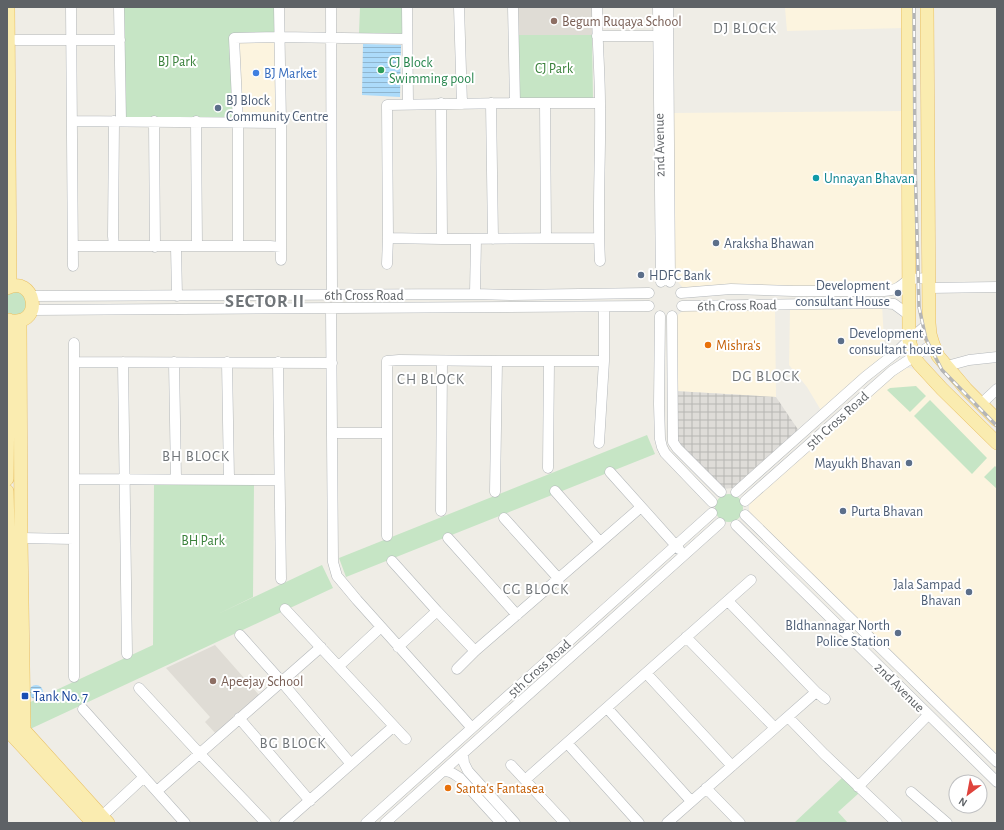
<svg xmlns="http://www.w3.org/2000/svg" width="1004" height="830" font-family="'Alegreya Sans',sans-serif">
	<style>
		.commercial { fill: #fcf4df }
		.industrial { fill: url(#industrial-grid) }
		.education { fill: #dfdcd5 }
		.green { fill: #c6e5c5 }
		.water { fill: url(#water-rules) }
		.lines { fill: none; stroke-linecap: round; stroke-linejoin: round }
		.minor-casing { stroke: #b3b7ba; stroke-width: 11 }
		.major-casing { stroke: #e9c065; stroke-width: 14 }
		.minor { stroke: #fff; stroke-width: 10 }
		.major { stroke: #faecb0; stroke-width: 13 }
		.rail-casing { stroke: #b4b5b6; stroke-width: 3.5 }
		.rail { stroke: #fff; stroke-width: 2; stroke-dasharray: 6; stroke-linecap: butt }
		.education-dot { fill: #8d6e63; stroke: #fff; stroke-width: 1.5 }
		.leisure-dot { fill: #2e9e5b; stroke: #fff; stroke-width: 1.5 }
		.shop-dot { fill: #3f7fe0; stroke: #fff; stroke-width: 1.5 }
		.service-dot { fill: #5c6f8a; stroke: #fff; stroke-width: 1.5 }
		.culture-dot { fill: #0f9aa8; stroke: #fff; stroke-width: 1.5 }
		.food-dot { fill: #e8710a; stroke: #fff; stroke-width: 1.5 }
		.transit-dot { fill: #1a4fb4; stroke: #fff; stroke-width: 1.5 }
		.labels { text-anchor: middle; stroke-width: 4; stroke-linejoin: round; paint-order: stroke }
		.education-label { font-size: 14px; fill: #785e54; stroke: #fff; text-anchor: start }
		.park-label { font-size: 14px; fill: #3a813b; stroke: #fff }
		.leisure-label { font-size: 14px; fill: #27864d; stroke: #fff; text-anchor: start }
		.shop-label { font-size: 14px; fill: #366cbe; stroke: #fff; text-anchor: start }
		.service-label { font-size: 14px; fill: #4e5e75; stroke: #fff; text-anchor: start }
		.street-label { font-size: 14px; fill: #5e6266; stroke: #fff }
		.culture-label { font-size: 14px; fill: #0d838f; stroke: #fff; text-anchor: start }
		.food-label { font-size: 14px; fill: #c56008; stroke: #fff; text-anchor: start }
		.transit-label { font-size: 14px; fill: #164399; stroke: #fff; text-anchor: start }
		.neighbourhood-label { font-size: 15px; letter-spacing: 1px; fill: #6f7478; stroke: #fff }
		.district-label { font-size: 18px; font-weight: bold; letter-spacing: 1px; fill: #6f7478; stroke: #fff }
	</style>
	<defs>
		<pattern id="industrial-grid" width="8" height="8" patternUnits="userSpaceOnUse"><rect width="8" height="8" fill="#dedcd8"/><path d="M0 4h8M4 0v8" fill="none" stroke="#b7b6b3"/></pattern>
		<pattern id="water-rules" width="6" height="5" patternUnits="userSpaceOnUse"><rect width="6" height="5" fill="#acdbfa"/><path d="M0 2.5h6" fill="none" stroke="#8fb5ce"/></pattern>
	</defs>
	<rect width="100%" height="100%" fill="#efede6"/>
	<!-- commercial -->
	<path class="commercial" d="M670 7H904V28L787 31 785 8H670Z
		M236 40H276V121L238 119Z
		M905 111 904 277 894 286 685 290 678 282 672 280V113Z
		M882 305 885 356 822 412 807 387 789 365 790 309Z
		M775 309 776 397 675 391 674 318 684 310Z
		M904 368H910L922 373 997 448V759L749 515V501L892 374Z"/>
	<!-- industrial -->
	<path class="industrial" d="M675 391 776 397 778 400 799 431 735 488 720 489 679 444 677 438Z"/>
	<!-- education -->
	<path class="education" d="M515 7H593L592 35H516Z
		M215 645 259 695 217 735 205 722 210 717 166 668Z"/>
	<!-- green -->
	<path class="green" d="M122 7H275L276 36H231L232 119 123 118Z
		M360 7H402V34L359 33Z
		M516 35H592L593 100H516Z
		M7 292H22L28 304 22 315H7Z
		M916 386 926 396 910 412 887 390 890 388Z
		M930 400 987 458 972 474 914 416Z
		M647 435 655 454 346 577 339 558Z
		M995 466 997 468V489L984 477Z
		M154 483 254 484 253 597 218 614 322 565 333 588 28 730 26 704 153 645Z
		M715 508a14 14 0 1 1 28 0a14 14 0 1 1-28 0Z
		M843 777 859 793 838 812 848 823H794Z"/>
	<!-- water -->
	<path class="water" d="M363 44 401 45 400 97 362 95Z
		M29 692a7 7 0 1 1 14 0a7 7 0 1 1-14 0Z"/>
	<g class="lines">
		<defs>
			<path id="minor" d="M71 7 73 266
				M119 7 121 121
				M279 7 281 123V260
				M331 7 332 295
				M407 7 408 104
				M459 7 462 104
				M513 7 515 103
				M597 7C597 40 600 72 600 105 601 157 597 209 600 261
				M658 7 661 282
				M668 7 670 282
				M597 36H664
				M16 40H120
				M441 103 442 239
				M491 103 493 239
				M545 103 546 238
				M72 121 281 123
				M154 121 155 247
				M196 121 197 246
				M388 238 387 105 515 103H600
				M73 246H270L281 247
				M114 246 113 236 114 121
				M176 246 177 296
				M238 246V122L234 38 279 37 407 39
				M387 264 388 238 442 239 599 238
				M929 288 997 287
				M681 293 731 289 793 291H884C897 290 900 287 909 279L929 278
				M475 294 476 239
				M31 296 475 294 511 295 649 293
				M682 306 881 303 894 304 909 315
				M331 308 333 562 337 576 357 600 472 728
				M32 310 649 306
				M660 316 659 404 660 439 662 447 665 453 712 502
				M672 316 673 439V442L677 448 721 492
				M74 362 332 363
				M123 362 127 654
				M174 362 176 479
				M227 362 229 479
				M278 362 281 579
				M947 366 969 360 997 357
				M981 404 997 389
				M332 433H387
				M599 443 604 361V307
				M548 468 549 361
				M610 472 679 549
				M74 479 279 480
				M555 491 600 542
				M495 492 497 361
				M736 492 865 377 898 351 909 340 929 323
				M745 501 892 371 933 344
				M441 511 442 361
				M745 515 997 762
				M504 518 559 579
				M736 525 997 782
				M387 536V361L399 360 497 361H604
				M21 538 74 539
				M448 538 517 615
				M392 561 437 611 475 651
				M728 601 816 692 825 699
				M285 609 406 739
				M240 635 281 681 351 764
				M686 637 775 728
				M398 647 437 611
				M339 666 381 627
				M457 669 475 651 641 507
				M646 673 732 766
				M74 677V343
				M139 688 200 754 266 823
				M607 708 691 801
				M83 709 185 823
				M788 717 824 754 897 823
				M239 718 310 801
				M567 743 639 823
				M463 753 464 763 468 771 515 823
				M511 765 565 823
				M443 771C451 771 454 774 460 778L501 823
				M525 780 751 580
				M858 787 928 715
				M706 788 740 823
				M157 791 321 647
				M911 792 947 823
				M102 816 144 777
				M284 823 394 726
				M366 823 712 513
				M385 823 720 523
				M667 823 816 692"/>
			<path id="major" d="M8 7 10 286
				M908 7 909 340 914 357 919 364 942 389 997 443
				M927 7 929 323 930 334 933 344 938 356 966 389 997 420
				M7 288C34 274 45 324 12 321
				M20 321 21 538 24 730 108 823
				M7 479 9 320
				M7 491 11 644 12 735 93 823"/>
		</defs>
		<!-- minor casing -->
		<use href="#minor" class="minor-casing"/>
		<!-- major casing -->
		<use href="#major" class="major-casing"/>
		<!-- minor -->
		<use href="#minor" class="minor"/>
		<!-- major -->
		<use href="#major" class="major"/>
		<defs>
			<path id="rail" d="M914 7 915 161 919 307 926 339 942 370 997 426"/>
		</defs>
		<!-- rail casing -->
		<use href="#rail" class="rail-casing"/>
		<!-- rail -->
		<use href="#rail" class="rail"/>
	</g>
	<!-- markers -->
	<g class="education-dot">
		<circle cx="554" cy="21" r="4"/>
		<circle cx="213" cy="681" r="4"/>
	</g>
	<circle class="leisure-dot" cx="381" cy="70" r="4"/>
	<circle class="shop-dot" cx="256" cy="73" r="4"/>
	<g class="service-dot">
		<circle cx="218" cy="108" r="4"/>
		<circle cx="716" cy="243" r="4"/>
		<circle cx="641" cy="275" r="4"/>
		<circle cx="898" cy="293" r="4"/>
		<circle cx="841" cy="341" r="4"/>
		<circle cx="909" cy="463" r="4"/>
		<circle cx="843" cy="511" r="4"/>
		<circle cx="969" cy="592" r="4"/>
		<circle cx="898" cy="633" r="4"/>
	</g>
	<circle class="culture-dot" cx="816" cy="178" r="4"/>
	<g class="food-dot">
		<circle cx="708" cy="345" r="4"/>
		<circle cx="448" cy="788" r="4"/>
	</g>
	<rect class="transit-dot" x="21" y="692" width="8" height="8" rx="2"/>
	<g class="labels">
		<!-- education labels -->
		<g class="education-label">
			<text x="562" y="26">Begum Ruqaya School</text>
			<text x="221" y="686">Apeejay School</text>
		</g>
		<!-- park labels -->
		<g class="park-label">
			<text x="177" y="66">BJ Park</text>
			<text x="554" y="73">CJ Park</text>
			<text x="203" y="545">BH Park</text>
		</g>
		<!-- leisure labels -->
		<g class="leisure-label">
			<text x="389" y="67">CJ Block<tspan x="389" dy="16">Swimming pool</tspan></text>
		</g>
		<!-- shop labels -->
		<g class="shop-label">
			<text x="264" y="78">BJ Market</text>
		</g>
		<!-- service labels -->
		<g class="service-label">
			<text x="226" y="105">BJ Block<tspan x="226" dy="16">Community Centre</tspan></text>
			<text x="724" y="248">Araksha Bhawan</text>
			<text x="649" y="280">HDFC Bank</text>
			<text x="890" y="290" text-anchor="end">Development<tspan x="890" dy="16">consultant House</tspan></text>
			<text x="849" y="338">Development<tspan x="849" dy="16">consultant house</tspan></text>
			<text x="901" y="468" text-anchor="end">Mayukh Bhavan</text>
			<text x="851" y="516">Purta Bhavan</text>
			<text x="961" y="589" text-anchor="end">Jala Sampad<tspan x="961" dy="16">Bhavan</tspan></text>
			<text x="890" y="630" text-anchor="end">BIdhannagar North<tspan x="890" dy="16">Police Station</tspan></text>
		</g>
		<!-- street labels -->
		<g class="street-label">
			<text transform="translate(659 145) rotate(-91)" y="5">2nd Avenue</text>
			<text x="364" y="300">6th Cross Road</text>
			<text transform="translate(737 305) rotate(-1)" y="5">6th Cross Road</text>
			<text transform="translate(837 420) rotate(-42)" y="5">5th Cross Road</text>
			<text transform="translate(539 668) rotate(-42)" y="5">5th Cross Road</text>
			<text transform="translate(900 687) rotate(45)" y="5">2nd Avenue</text>
		</g>
		<!-- culture labels -->
		<g class="culture-label">
			<text x="824" y="183">Unnayan Bhavan</text>
		</g>
		<!-- food labels -->
		<g class="food-label">
			<text x="716" y="350">Mishra's</text>
			<text x="456" y="793">Santa's Fantasea</text>
		</g>
		<!-- transit labels -->
		<g class="transit-label">
			<text x="33" y="701">Tank No. 7</text>
		</g>
		<!-- neighbourhood labels -->
		<g class="neighbourhood-label">
			<text x="745" y="33">DJ BLOCK</text>
			<text x="766" y="381">DG BLOCK</text>
			<text x="431" y="384">CH BLOCK</text>
			<text x="196" y="461">BH BLOCK</text>
			<text x="536" y="594">CG BLOCK</text>
			<text x="293" y="748">BG BLOCK</text>
		</g>
		<!-- district labels -->
		<g class="district-label">
			<text x="265" y="307">SECTOR II</text>
		</g>
	</g>
	<!-- border -->
	<rect width="1004" height="830" fill="none" stroke="#5e6266" stroke-width="16"/>
	<!-- north arrow -->
	<g transform="translate(968 794) rotate(212)"><circle r="19" fill="#ffffff" stroke="#bfc0c2"/>
	<path d="M0-3L7 15L0 10L-7 15Z" fill="#df433c"/>
	<text y="-6" font-size="11" font-weight="bold" text-anchor="middle" fill="#5e6266">N</text>
	</g>
</svg>
